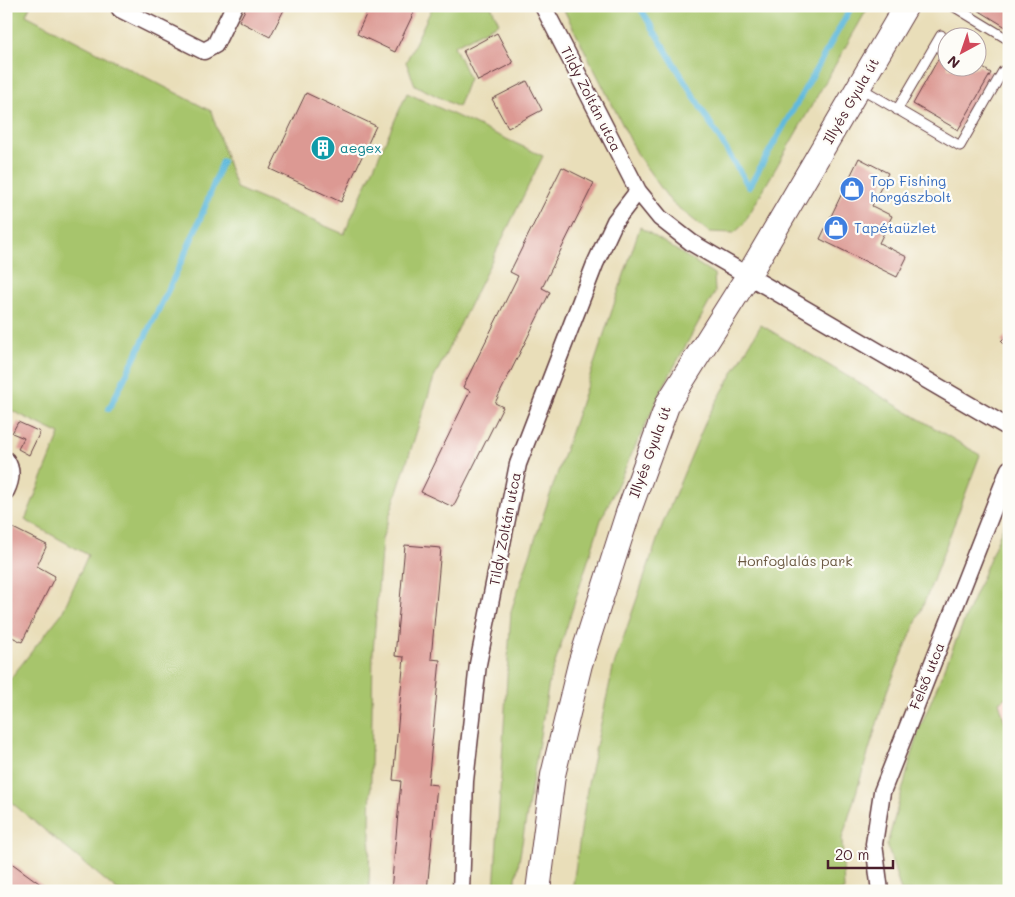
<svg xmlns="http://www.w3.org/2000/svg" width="1015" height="897" font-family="Mali,sans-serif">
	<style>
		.built { fill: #f5d2c2 }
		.green { fill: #a7c56c; stroke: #78724c }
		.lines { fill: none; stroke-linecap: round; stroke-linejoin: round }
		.stream { stroke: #60badd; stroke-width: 6 }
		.building { fill: #dc9993 }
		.lane-casing { stroke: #623c40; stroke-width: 11 }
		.street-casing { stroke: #623c40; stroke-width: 19 }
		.secondary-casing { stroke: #623c40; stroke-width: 26 }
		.lane { stroke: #fff; stroke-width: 9 }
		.street { stroke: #fff; stroke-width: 16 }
		.secondary { stroke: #fff; stroke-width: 24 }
		.labels { text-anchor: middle; stroke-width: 4.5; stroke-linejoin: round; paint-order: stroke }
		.street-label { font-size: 14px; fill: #4a1f2b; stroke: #fdfcf7 }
		.culture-label { font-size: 14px; fill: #0d838f; stroke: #fdfcf7; text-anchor: start }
		.shop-label { font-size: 14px; fill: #366cbe; stroke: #fdfcf7; text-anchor: start }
		.park-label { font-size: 14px; fill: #6b5942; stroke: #fdfcf7 }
	</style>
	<rect width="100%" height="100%" fill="#fdfcf7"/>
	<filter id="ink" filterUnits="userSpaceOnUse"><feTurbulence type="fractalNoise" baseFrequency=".02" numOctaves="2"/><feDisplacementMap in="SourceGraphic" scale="10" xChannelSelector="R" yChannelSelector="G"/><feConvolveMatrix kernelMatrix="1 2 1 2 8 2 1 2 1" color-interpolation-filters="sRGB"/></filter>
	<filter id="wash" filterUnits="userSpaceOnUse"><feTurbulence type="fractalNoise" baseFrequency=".0096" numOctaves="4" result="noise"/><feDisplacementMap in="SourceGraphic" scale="20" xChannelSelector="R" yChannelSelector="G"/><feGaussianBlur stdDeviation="1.12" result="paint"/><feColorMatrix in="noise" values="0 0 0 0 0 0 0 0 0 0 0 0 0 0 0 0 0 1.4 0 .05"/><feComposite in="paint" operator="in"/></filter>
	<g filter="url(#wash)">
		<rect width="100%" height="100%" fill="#e9deb9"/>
		<!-- built -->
		<path class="built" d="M1009 695V736L999 702Z"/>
		<!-- green -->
		<path class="green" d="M6 6H30L26 15 211 111 236 188 344 234 407 93 543 156 434 378 382 539 373 652 369 891H118L6 798V684L62 613 88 555 25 520 60 434 6 408Z
			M433 6H491L499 23 454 46 469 78 458 107 415 85 406 62Z
			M562 6H869L743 225 734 233 709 232 671 202 639 157Z
			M640 227 714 274 715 292 662 389 601 520 549 682 514 891H494L511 611Z
			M761 325 980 455 929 591 887 691 842 839 844 891H572L588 783 613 668 663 523 708 416Z
			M1009 512V695L999 702 1009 736V891H901L887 845 919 730Z"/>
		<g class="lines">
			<!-- stream -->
			<path class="stream" d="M639 6 749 187 852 6
				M109 409C149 328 193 247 222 161"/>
		</g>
		<g id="blocks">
			<!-- building -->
			<path class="building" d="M247 6H286L270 37 239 21Z
				M370 6H417L395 52 357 34Z
				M971 6H1009V29L978 10Z
				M497 33 513 63 478 81 463 51Z
				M945 47 948 48V68H978V65L991 73 958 130 913 104Z
				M527 81 542 110 508 128 492 99Z
				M306 93 376 126 341 202 270 169Z
				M859 158 888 173 872 206 892 216 879 243 907 257 897 277 820 239Z
				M562 167 594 183 542 288 550 292 495 403 503 407 453 507 421 492 470 391 463 387 518 276 510 272Z
				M1009 333V349L1001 341Z
				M18 422 40 432 29 455 18 449 24 438 12 433Z
				M13 528 47 545 37 566 55 576 22 642 6 634V541Z
				M405 545 441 548 431 659 440 660 428 784 437 785 427 891H391L401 781 393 780 404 657 395 656Z
				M6 859 50 891H6Z"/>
		</g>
	</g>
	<g filter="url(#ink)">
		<use href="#blocks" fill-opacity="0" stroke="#623c40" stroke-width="1"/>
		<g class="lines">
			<defs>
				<path id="lane" d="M953 6 1009 40
					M859 87 960 146 1003 71
					M897 110 941 35"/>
				<path id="street" d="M121 6 120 9 204 51 215 45 234 6
					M543 6 638 191 660 218 692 243 1009 428
					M6 460C13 470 11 481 6 491
					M461 891 465 781 478 664 518 464 595 264 615 221 638 191
					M880 891 874 844 882 792 1009 469"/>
				<path id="secondary" d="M538 891 553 775 580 664 628 513 668 403 748 276 906 6"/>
			</defs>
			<!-- lane casing -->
			<use href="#lane" class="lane-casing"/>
			<!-- street casing -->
			<use href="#street" class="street-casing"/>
			<!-- secondary casing -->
			<use href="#secondary" class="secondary-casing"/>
			<!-- lane -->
			<use href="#lane" class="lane"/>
			<!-- street -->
			<use href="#street" class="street"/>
			<!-- secondary -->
			<use href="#secondary" class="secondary"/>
		</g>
	</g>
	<!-- icons -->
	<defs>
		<symbol id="building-disc" viewBox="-11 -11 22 22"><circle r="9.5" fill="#0f9aa8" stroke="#fdfcf7"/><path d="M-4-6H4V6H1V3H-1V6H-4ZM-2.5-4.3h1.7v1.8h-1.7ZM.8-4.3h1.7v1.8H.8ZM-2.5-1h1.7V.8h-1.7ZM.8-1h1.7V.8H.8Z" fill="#fff"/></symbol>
		<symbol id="shop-disc" viewBox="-11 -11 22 22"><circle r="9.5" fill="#3f7fe0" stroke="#fdfcf7"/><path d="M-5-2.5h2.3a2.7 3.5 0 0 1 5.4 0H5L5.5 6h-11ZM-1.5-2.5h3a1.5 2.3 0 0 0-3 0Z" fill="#fff"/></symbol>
	</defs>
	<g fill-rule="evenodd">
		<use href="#building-disc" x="309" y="134" width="28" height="28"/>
		<use href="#shop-disc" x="838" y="175" width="28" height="28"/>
		<use href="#shop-disc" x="822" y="214" width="28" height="28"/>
	</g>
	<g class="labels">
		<!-- street labels -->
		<g class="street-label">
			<text transform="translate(591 99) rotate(63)" y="5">Tildy Zoltán utca</text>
			<text transform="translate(851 101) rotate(-60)" y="5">Illyés Gyula út</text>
			<text transform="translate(650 452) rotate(-70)" y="5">Illyés Gyula út</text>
			<text transform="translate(505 529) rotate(-79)" y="5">Tildy Zoltán utca</text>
			<text transform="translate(927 676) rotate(-68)" y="5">Felső utca</text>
		</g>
		<!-- culture labels -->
		<g class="culture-label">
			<text x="340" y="153">aegex</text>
		</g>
		<!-- shop labels -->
		<g class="shop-label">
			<text x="870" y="186">Top Fishing<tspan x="870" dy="16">horgászbolt</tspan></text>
			<text x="854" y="233">Tapétaüzlet</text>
		</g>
		<!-- park labels -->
		<g class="park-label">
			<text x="795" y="566">Honfoglalás park</text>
		</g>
	</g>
	<!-- margin -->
	<rect width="1015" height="897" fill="none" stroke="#fdfcf7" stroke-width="25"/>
	<!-- north arrow -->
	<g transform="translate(962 52) rotate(220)"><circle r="24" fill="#fdfcf7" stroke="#b5a4a5"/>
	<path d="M0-4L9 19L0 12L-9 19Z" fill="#d1495b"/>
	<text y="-8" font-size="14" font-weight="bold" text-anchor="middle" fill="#4a1f2b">N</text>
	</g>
	<!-- scale -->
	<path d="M828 860v8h65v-8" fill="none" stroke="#4a1f2b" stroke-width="2.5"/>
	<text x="835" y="860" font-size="15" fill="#4a1f2b" stroke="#fdfcf7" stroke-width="4" paint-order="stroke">20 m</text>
</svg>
